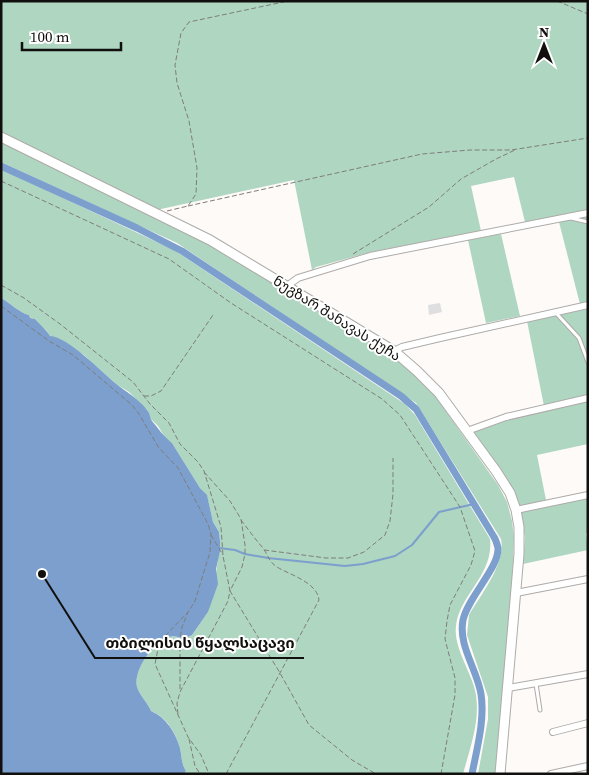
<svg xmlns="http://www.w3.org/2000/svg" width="589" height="775" font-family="'Source Serif 4','Noto Sans Georgian',serif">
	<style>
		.green { fill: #aed6c1 }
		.water { fill: #7c9fcd }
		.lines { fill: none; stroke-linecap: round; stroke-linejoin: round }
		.stream { stroke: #7c9fcd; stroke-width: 2 }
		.canal { stroke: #7c9fcd; stroke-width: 7 }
		.building { fill: #dfdee0 }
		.service-casing { stroke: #aeaba9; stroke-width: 5 }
		.minor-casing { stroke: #aeaba9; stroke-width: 8 }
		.secondary-casing { stroke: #aeaba9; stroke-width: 11 }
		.path { stroke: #7f7d7b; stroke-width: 1; stroke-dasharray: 5 2.5; stroke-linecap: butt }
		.service { stroke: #fff; stroke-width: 3 }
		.minor { stroke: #fff; stroke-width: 6 }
		.secondary { stroke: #fff; stroke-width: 9 }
		.labels { text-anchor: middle; stroke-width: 4; stroke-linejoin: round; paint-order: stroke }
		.street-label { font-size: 14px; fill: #11100f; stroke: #fff }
		.leader { fill: none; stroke: #11100f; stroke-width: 2 }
		.callout-dot { fill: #11100f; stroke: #fff; stroke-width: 2 }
		.callout-label { font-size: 15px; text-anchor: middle; font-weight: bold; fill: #11100f; stroke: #fff; stroke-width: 4; stroke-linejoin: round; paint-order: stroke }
	</style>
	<rect width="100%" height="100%" fill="#fdfaf8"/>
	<!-- green -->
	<path class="green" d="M1 1H588V210L525 222 514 177 471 186 481 231 371 252 316 267 312 270 294 180 161 209H156L1 133Z
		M1 141 200 239 376 345 400 361 418 377 433 393 498 485 507 502 512 521 514 537 512 587 495 774H478L488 719V697L467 635 469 615C481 594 506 564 501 539L416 403 177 243 1 162Z
		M1 169 174 250 405 404 415 415 490 539C494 575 459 595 456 626 453 648 473 674 476 695 480 722 470 748 463 774H184L186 771C181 763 182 757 180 748 175 732 167 717 151 711 148 703 140 696 137 687 133 671 153 642 169 637 175 635 179 638 184 639L192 635 208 612 216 574 220 541 219 532 213 522 207 496 200 488 172 443 166 439 158 426 151 419 148 411 129 392 116 384 84 355 50 336 46 330 39 325 35 319 30 318 29 315C20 313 10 303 1 298Z
		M588 216V303L580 304 559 222Z
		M501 234 520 316 486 323 468 240Z
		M588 309V395L544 406 527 321Z
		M588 401V444L537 455 546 500 520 506 513 490 472 433 508 420Z
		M588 497V533H586L588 550 523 564 525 537 520 511Z"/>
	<!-- water -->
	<path class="water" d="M1 298C10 303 20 313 29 315L30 318 35 319C40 325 46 329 50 336 68 337 101 371 115 383 126 392 139 399 147 410 150 413 150 418 152 421 158 428 164 437 172 443L200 488 207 495 213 522 219 532 220 541V551L216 569 218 584 208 612 192 635 184 639C179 638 175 635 169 637 153 642 133 671 137 687 140 696 148 703 151 711 166 717 175 732 180 748 182 757 181 763 186 771L184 774H1Z"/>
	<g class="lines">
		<!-- stream -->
		<path class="stream" d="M219 548 235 550 245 554 268 558 345 566 363 564 395 556 412 545 439 512 474 504"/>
		<!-- canal -->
		<path class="canal" d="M1 166 137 228 182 251 401 396 416 409 494 537C496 540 497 544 498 548 499 568 468 597 463 620 458 646 477 669 481 694 485 720 477 748 472 774"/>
	</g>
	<!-- building -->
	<path class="building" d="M440 303 442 312 429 315 428 305Z"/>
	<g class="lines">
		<defs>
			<path id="service" d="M571 218 588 222
				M556 313 579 338 588 362
				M536 684 540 710"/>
			<path id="minor" d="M287 286 298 278 370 256 588 213
				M394 351 402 347 440 338 588 305
				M467 431 506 417 588 398
				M516 510 588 495
				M516 593 588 579
				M508 688 588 674
				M553 732 588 723
				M551 774 588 766"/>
			<path id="secondary" d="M1 137 210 240 394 351 417 371 439 393 496 471 510 493 516 510 519 527V554L500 774"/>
		</defs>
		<!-- service casing -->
		<use href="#service" class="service-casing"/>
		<!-- minor casing -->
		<use href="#minor" class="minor-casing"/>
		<!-- secondary casing -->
		<use href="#secondary" class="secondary-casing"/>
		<!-- path -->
		<path class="path" d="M557 1 588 14
			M1 181 169 259 231 303 382 399 400 415 460 507 475 551 471 565 450 605 447 621 445 639 455 678V695L441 774
			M188 206 422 154 470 150H511L588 138
			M167 211 188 206 196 194 197 168 189 121 177 83 175 65 181 33 189 22 288 1
			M353 254 429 207 461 179 496 159 515 150
			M1 285 24 298 60 324 133 382 150 404 169 423 180 444 198 462 204 471 221 527 223 556 230 591 228 601 180 692 177 703 178 715
			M1 306 49 341 73 355 132 405 139 414 159 448 178 468 208 524 211 534 210 552 195 601 189 611 164 637 159 644 155 664 188 737 201 755 209 774
			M144 396H151L161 391 213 315
			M204 472 230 501 241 519 245 545V554L242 567 230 591 280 673 309 725 352 760 376 774
			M211 535 223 555
			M264 550 326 558H348L364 552 385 535 390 521 393 494V458
			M180 689V638L182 627 188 612
			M189 739 195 766 200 774
			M226 774 319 600C317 582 290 575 277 567 269 562 268 555 263 548 255 539 248 529 241 520"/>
		<!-- service -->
		<use href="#service" class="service"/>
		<!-- minor -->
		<use href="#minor" class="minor"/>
		<!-- secondary -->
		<use href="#secondary" class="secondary"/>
	</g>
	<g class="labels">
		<!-- street labels -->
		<g class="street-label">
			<text transform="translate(337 318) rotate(32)" y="5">ნუგზარ შანავას ქუჩა</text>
		</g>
	</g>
	<!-- callouts -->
	<path class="leader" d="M42 574L95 658H304"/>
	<circle class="callout-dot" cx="42" cy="574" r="5"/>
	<g class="callout-label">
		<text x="200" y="648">თბილისის წყალსაცავი</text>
	</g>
	<!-- border -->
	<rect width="589" height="775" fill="none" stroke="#11100f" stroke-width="5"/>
	<!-- north arrow -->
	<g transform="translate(544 45)" stroke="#ffffff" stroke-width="4" paint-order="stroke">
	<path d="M0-4L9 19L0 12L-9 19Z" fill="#11100f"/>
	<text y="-8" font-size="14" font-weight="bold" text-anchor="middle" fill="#11100f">N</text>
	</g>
	<!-- scale -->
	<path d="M22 42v8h99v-8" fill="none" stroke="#11100f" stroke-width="2.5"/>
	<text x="30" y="42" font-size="15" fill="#11100f" stroke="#ffffff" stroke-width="4" paint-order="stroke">100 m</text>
</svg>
